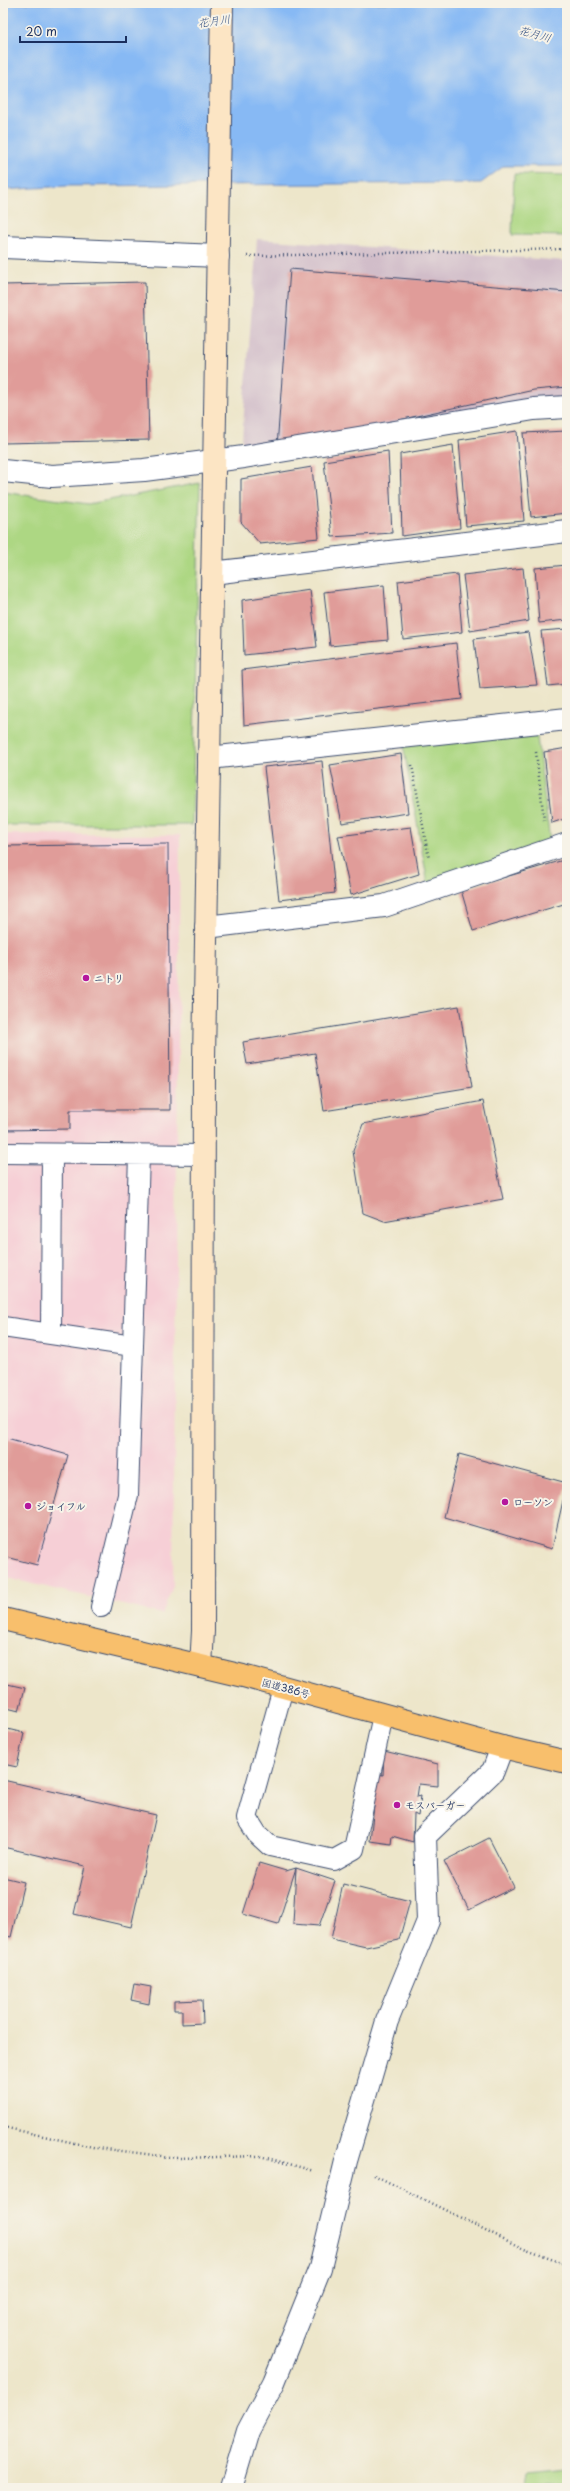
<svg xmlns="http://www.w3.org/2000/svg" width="570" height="2491" font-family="'Playpen Sans','Klee One',sans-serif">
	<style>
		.built { fill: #f6cfd6 }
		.industrial { fill: #d1bdc9 }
		.green { fill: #add783; stroke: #648370 }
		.water { fill: #87b9f4; stroke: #5174a9 }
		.building { fill: #e09c99 }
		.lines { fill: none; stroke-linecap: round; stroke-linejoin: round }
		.lane-casing { stroke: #3a4a6e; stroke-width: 22 }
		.street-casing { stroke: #3a4a6e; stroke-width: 24 }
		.secondary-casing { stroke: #3a4a6e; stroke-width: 24 }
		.highway-casing { stroke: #3a4a6e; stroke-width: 24 }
		.path { stroke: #3a4a6e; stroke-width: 2.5; stroke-dasharray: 1 3; stroke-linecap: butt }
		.lane { stroke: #fff; stroke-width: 20 }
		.street { stroke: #fff; stroke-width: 22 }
		.secondary { stroke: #fce5c4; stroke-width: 22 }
		.highway { stroke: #f8bf6c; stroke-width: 22 }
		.poi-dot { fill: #b5179e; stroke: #f7f3e8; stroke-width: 1.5 }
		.labels { text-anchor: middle; stroke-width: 4; stroke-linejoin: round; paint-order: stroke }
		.poi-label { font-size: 10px; font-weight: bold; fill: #1b2f5e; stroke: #f7f3e8; text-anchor: start }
		.street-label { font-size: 10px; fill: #1b2f5e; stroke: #f7f3e8 }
		.water-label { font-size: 11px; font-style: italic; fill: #365284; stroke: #f7f3e8 }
	</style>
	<rect width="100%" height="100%" fill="#f7f3e8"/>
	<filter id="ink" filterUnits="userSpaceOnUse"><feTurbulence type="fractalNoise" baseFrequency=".025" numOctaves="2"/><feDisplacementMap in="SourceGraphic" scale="8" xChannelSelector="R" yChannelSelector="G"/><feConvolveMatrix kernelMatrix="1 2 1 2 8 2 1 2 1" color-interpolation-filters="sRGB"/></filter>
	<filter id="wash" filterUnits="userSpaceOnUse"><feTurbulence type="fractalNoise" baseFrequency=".012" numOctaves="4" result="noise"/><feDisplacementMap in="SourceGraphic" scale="16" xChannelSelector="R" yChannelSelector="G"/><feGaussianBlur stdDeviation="0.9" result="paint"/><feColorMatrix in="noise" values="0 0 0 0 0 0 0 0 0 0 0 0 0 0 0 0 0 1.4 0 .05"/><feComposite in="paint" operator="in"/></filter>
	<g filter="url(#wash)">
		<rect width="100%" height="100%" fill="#ede6ca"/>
		<!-- built -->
		<path class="built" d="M3 834 180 835 173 1586 162 1614 3 1577Z"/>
		<!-- industrial -->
		<path class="industrial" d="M257 239 567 261V403L241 453Z"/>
		<!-- green -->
		<path class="green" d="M514 174 567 175V236L512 235Z
			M200 483 192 825H3V492L88 504Z
			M536 729 550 842 428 884 403 744Z
			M567 2472V2488H523L525 2476Z"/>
		<!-- water -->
		<path class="water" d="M3 3H567V166H504L481 183 67 186 3 190Z"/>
		<g id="blocks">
			<!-- building -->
			<path class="building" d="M290 269 567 292V387L534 390 277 447Z
				M145 282 149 440 3 443V285Z
				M517 431 524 521 466 526 459 440Z
				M567 431V513L531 517 523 433Z
				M453 445 460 528 402 536 400 454Z
				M388 451 392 533 332 537 324 461Z
				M312 467 319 538 260 544 241 522V479Z
				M567 565V620L539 623 535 568Z
				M523 568 529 621 470 631 463 575Z
				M457 574 462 632 403 639 398 581Z
				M384 585 388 640 330 646 324 592Z
				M310 590 317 647 244 655 242 600Z
				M567 629V684L548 686 541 631Z
				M528 632 537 685 480 689 474 639Z
				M456 643 462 699 244 725 242 670Z
				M567 748V818L552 823 544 752Z
				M401 754 408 813 342 823 330 765Z
				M322 761 335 893 279 900 264 767Z
				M411 827 419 874 351 895 338 836Z
				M168 844 170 1110H70V1129L3 1130V846Z
				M567 859V903L473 931 461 890Z
				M459 1006 472 1087 324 1111 315 1053 247 1064 243 1042Z
				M483 1101 503 1199 384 1221 363 1213 353 1151 363 1124Z
				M3 1437 68 1455 37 1565 3 1556Z
				M459 1454 567 1483 552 1549 444 1517Z
				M3 1683 25 1688 19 1711 3 1707Z
				M3 1728 24 1733 17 1767 3 1764Z
				M384 1751 438 1764V1786L419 1784 417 1797 421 1796 418 1816 414 1814 413 1842 392 1836 391 1844 370 1841 375 1797 363 1771 383 1775Z
				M3 1780 156 1815 131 1927 74 1914 85 1866 3 1847Z
				M489 1838 514 1887 469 1910 444 1861Z
				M259 1863 286 1871 296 1868 335 1881 319 1926 293 1924 296 1868 278 1924 243 1914Z
				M3 1877 24 1882 11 1937 3 1935Z
				M343 1884 410 1901 399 1940 366 1947 331 1939Z
				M134 1984 151 1987 149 2004 131 2000Z
				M202 2000 203 2023 182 2024V2010H174V2001Z"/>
		</g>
	</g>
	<g filter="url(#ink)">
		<use href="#blocks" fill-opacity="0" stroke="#3a4a6e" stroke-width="1"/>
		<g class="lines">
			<defs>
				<path id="lane" d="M3 1153 204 1155
					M3 1327 133 1346 139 1155
					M51 1334 52 1154
					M101 1607 128 1495 133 1346
					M283 1688 247 1818 257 1834 270 1846 334 1860 354 1849 383 1715"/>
				<path id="street" d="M3 247 218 256
					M3 471 52 476 144 470 244 457 534 409 567 407
					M212 573 567 531
					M209 758 567 719
					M206 927 384 906 567 844
					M231 2488 248 2431 274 2382 320 2268 346 2161 387 2021 428 1921 425 1836 493 1771 502 1747"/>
				<path id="secondary" d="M201 1666 203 1631 204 1059 222 3"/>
				<path id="highway" d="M3 1619 243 1676 502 1747 567 1762"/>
			</defs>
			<!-- lane casing -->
			<use href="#lane" class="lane-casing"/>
			<!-- street casing -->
			<use href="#street" class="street-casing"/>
			<!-- secondary casing -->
			<use href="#secondary" class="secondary-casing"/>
			<!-- highway casing -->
			<use href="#highway" class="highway-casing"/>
			<!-- path -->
			<path class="path" d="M247 256 567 249
				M536 752 544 820
				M412 765 429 859
				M3 2127 97 2148 178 2158 260 2156 314 2171
				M374 2175 524 2249 567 2265"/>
			<!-- lane -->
			<use href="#lane" class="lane"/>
			<!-- street -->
			<use href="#street" class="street"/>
			<!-- secondary -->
			<use href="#secondary" class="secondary"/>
			<!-- highway -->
			<use href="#highway" class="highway"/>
		</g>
	</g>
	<!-- markers -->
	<g class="poi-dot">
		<circle cx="86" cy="978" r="4"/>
		<circle cx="505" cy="1502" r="4"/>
		<circle cx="28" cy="1506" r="4"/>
		<circle cx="397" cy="1805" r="4"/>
	</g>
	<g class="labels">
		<!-- poi labels -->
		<g class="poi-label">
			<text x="94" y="982">ニトリ</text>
			<text x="513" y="1506">ローソン</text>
			<text x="36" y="1510">ジョイフル</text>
			<text x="405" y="1809">モスバーガー</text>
		</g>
		<!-- street labels -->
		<g class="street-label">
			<text transform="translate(286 1688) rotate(15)" y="4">国道386号</text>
		</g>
		<!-- water labels -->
		<g class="water-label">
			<text transform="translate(214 21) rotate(-8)" y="4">花月川</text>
			<text transform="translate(535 34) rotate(16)" y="4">花月川</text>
		</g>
	</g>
	<!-- margin -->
	<rect width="570" height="2491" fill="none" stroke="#f7f3e8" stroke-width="16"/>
	<!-- scale -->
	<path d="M20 36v6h106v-6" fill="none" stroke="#1b2f5e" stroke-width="2"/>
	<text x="26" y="36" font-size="12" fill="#1b2f5e" stroke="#f7f3e8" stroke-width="3" paint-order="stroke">20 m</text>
</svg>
